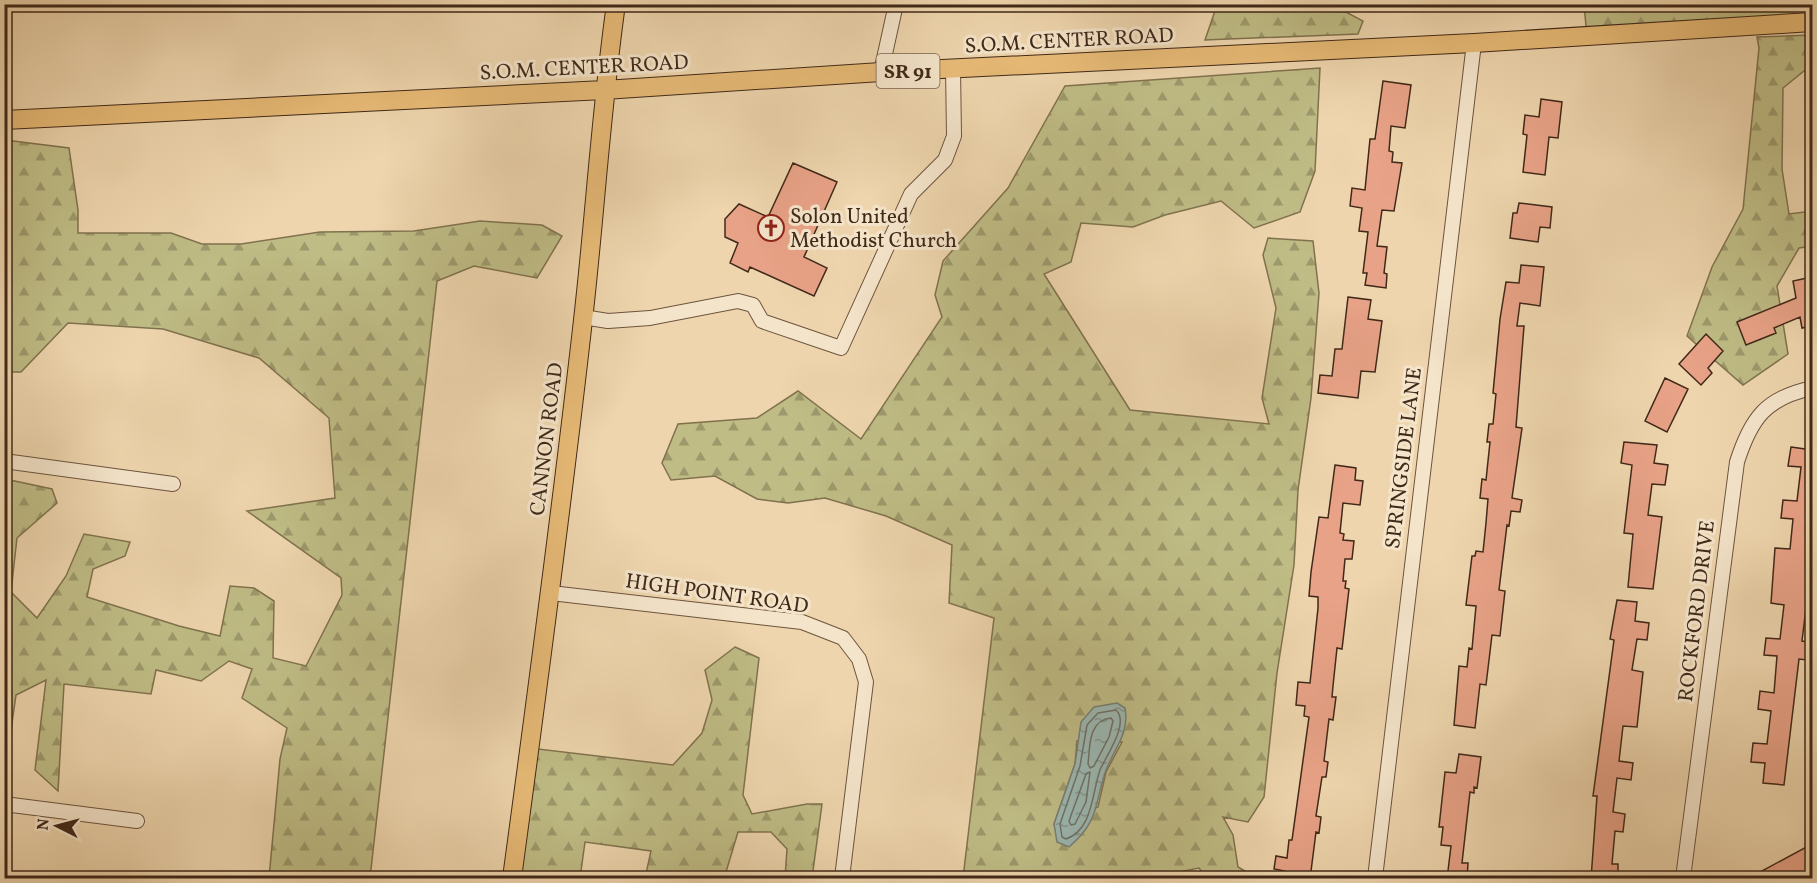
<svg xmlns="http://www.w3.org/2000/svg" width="1817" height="883" font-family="Vollkorn,serif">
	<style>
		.forest { fill: url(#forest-firs); stroke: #80724e; stroke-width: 1.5; fill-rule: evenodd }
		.water { fill: url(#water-ripples); stroke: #777e74; stroke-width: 1.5 }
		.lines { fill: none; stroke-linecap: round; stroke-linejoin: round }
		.shore { stroke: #6e7065; stroke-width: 1.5 }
		.building { fill: #e8a287; stroke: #402918; stroke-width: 1.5 }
		.minor-casing { stroke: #6c543d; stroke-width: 16 }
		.major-casing { stroke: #402918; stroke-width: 20 }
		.minor { stroke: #f4e4ca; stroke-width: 14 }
		.major { stroke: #e7ba76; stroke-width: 18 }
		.labels { text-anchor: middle; stroke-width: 6; stroke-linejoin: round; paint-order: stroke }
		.shield { fill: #f4e4ca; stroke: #76614d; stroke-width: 1.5 }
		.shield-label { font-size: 20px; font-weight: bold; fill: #402918 }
		.street-label { font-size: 21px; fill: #402918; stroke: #f4e4ca }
		.poi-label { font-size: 21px; fill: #402918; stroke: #f4e4ca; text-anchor: start }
	</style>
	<defs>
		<pattern id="forest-firs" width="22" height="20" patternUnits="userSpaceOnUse" patternTransform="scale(1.5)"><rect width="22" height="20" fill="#bfbc85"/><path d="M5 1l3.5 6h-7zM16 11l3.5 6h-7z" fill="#9d996c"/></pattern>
		<pattern id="water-ripples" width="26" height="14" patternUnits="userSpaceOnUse" patternTransform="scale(1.5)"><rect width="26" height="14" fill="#9bb7b2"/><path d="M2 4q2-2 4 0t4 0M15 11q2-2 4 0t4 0" fill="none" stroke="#809590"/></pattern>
	</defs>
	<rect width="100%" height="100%" fill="#eed5ad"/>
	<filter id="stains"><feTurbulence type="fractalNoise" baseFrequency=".00333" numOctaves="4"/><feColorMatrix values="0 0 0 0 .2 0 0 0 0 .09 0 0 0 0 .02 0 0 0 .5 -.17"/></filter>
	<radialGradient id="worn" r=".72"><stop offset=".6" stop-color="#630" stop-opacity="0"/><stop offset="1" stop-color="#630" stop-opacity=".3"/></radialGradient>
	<!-- forest -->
	<path class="forest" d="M1217 5H1314V11L1346 12 1363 21 1358 34 1205 40Z
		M1584 5H1812V22L1587 36Z
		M1812 35V71H1804L1783 88 1782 169 1789 214 1812 211V246L1799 248 1777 286 1788 354 1743 385 1687 336 1712 267 1743 209 1759 48 1757 37Z
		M1320 68 1315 171 1300 212 1254 228 1221 201 1165 215 1133 227 1081 223 1071 262 1044 274 1130 410 1269 424 1262 398 1276 308 1263 255 1268 238 1313 241 1319 293 1311 398 1298 490 1294 565 1277 673 1264 797 1248 822 1223 817 1233 835 1238 867 1257 878H1207L1199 868 1148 878H963L994 618 949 603 952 545 886 516 825 498 788 503 757 499 715 476 671 480 662 463 678 424 757 418 798 391 861 439 942 317 935 295 943 261 1008 188 1065 86ZM1077 741 1122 742 1106 772 1098 807 1054 824 1075 764Z
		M5 140 69 148 78 210V233H171L202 244H241L320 232 414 231 480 221 542 225 562 236 537 278 474 266 437 281 370 878H269L280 759 287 728 242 698 252 669 229 661 201 681 156 670 151 694 64 684 58 791 35 770 46 680 16 695 5 772V479L52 489 57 503 17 538 11 592 37 618 66 576 84 534 130 542 125 556 93 569 87 597 179 626 220 636 230 586 254 588 274 601 273 658 306 666 342 595 341 578 247 511 335 498 329 418 259 358 163 329 68 323 21 372H5L10 244 5 241Z
		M735 647 759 658 743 795 752 814 807 804H822L812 878H785L787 849 771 832H738L726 872 731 878H645L651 851 585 842 580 878H518L530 748 673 765 702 733 712 700 705 670Z"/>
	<!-- water -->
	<path class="water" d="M1117 703 1125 708C1130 734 1113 750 1105 773 1094 807 1099 821 1069 847L1057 842 1054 824 1075 764 1081 722 1094 707Z"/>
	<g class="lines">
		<!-- shore -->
		<path class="shore" d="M1116 710C1130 723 1106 756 1100 770 1092 792 1093 830 1066 839L1062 837 1060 824 1080 766 1087 725 1098 713Z
			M1111 718 1113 721 1109 737 1094 766 1090 768 1088 764C1090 747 1088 720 1111 718Z
			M1090 772 1086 802 1075 824 1071 825 1069 821 1086 774Z"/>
	</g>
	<!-- building -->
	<path class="building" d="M1383 81 1411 85 1405 128 1391 126 1389 151 1393 152 1392 162 1402 163 1394 211 1382 210 1377 246 1387 247 1384 273 1387 274 1386 288 1365 285 1367 273H1363L1368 232 1359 231 1362 208 1350 206 1352 188 1365 190 1370 139H1375Z
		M1541 99 1562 102 1558 138 1549 137 1545 175 1523 172 1527 135 1523 134 1525 115 1539 117Z
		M793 163 837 182 804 257 827 268 814 296 750 267 748 272 730 263 738 243 725 237V219L739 204 768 217Z
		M1519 203 1552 207 1550 228 1540 227 1538 242 1510 238 1513 213H1517Z
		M1521 265 1544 267 1540 306 1520 303 1517 326H1524L1516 427 1522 428 1512 498 1522 500 1520 512 1511 511 1509 526 1507 525 1499 590 1505 591 1500 636 1492 635 1486 685 1480 684 1475 728 1454 725 1459 666 1467 667 1469 648 1472 649 1476 606 1466 605 1472 556H1475L1476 551 1483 552 1486 523 1488 499 1480 498 1482 479 1486 480 1490 442H1487L1489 424H1493L1496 394 1493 393 1500 319 1506 282 1519 283Z
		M1812 277V326L1802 328 1800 317 1774 328 1776 333 1746 345 1737 322 1796 298 1793 281Z
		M1348 297 1371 300 1368 319 1382 321 1375 372 1361 371 1358 398 1318 393 1320 375 1332 376 1335 349H1342Z
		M1706 334 1723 351 1708 368 1712 373 1701 385 1679 364Z
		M1665 378 1688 389 1667 432 1645 421Z
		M1624 442 1657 445 1654 463 1668 465 1665 485 1652 484 1648 515 1662 517 1653 589 1628 587 1633 534 1624 533 1632 465 1621 463Z
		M1791 447 1812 450V609L1806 608 1802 641 1809 642 1807 660 1799 659 1784 785 1763 783 1765 763 1751 762 1753 743 1767 744 1771 711 1758 709 1760 691 1774 693 1777 656 1764 655 1766 638 1780 639 1784 605 1771 603 1775 548 1790 549 1793 519 1781 518 1783 500 1797 501 1801 467 1788 466Z
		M1335 465 1356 468 1355 480 1363 481 1360 505 1343 503 1340 533 1344 534 1343 540 1354 541 1352 559H1345L1343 581H1346L1345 588 1349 589 1342 649 1337 648 1333 686 1332 697H1336L1333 720 1329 719 1324 761 1328 762 1326 777H1322L1316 816 1321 817 1319 833 1316 832 1310 879H1284L1285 871 1274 869 1276 856 1287 858 1289 840H1292L1309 717 1304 716 1305 706 1296 705 1298 682 1310 683 1318 608V597L1309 596 1311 572 1319 517 1328 518Z
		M1617 600 1637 602 1635 621 1649 623 1647 640 1637 639 1632 670 1643 672 1637 727 1623 726 1619 761 1633 763 1631 780 1617 778 1613 812 1625 814 1623 832 1615 831 1612 864H1618V879H1591L1597 796H1593L1614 640 1610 639Z
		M1459 754 1481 757 1477 788 1474 787V793L1470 792 1462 863H1468L1467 879H1447L1451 846 1441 845 1443 827H1439L1445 772 1456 773Z
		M1812 844V869L1794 879H1747Z"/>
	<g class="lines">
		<defs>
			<path id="minor" d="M881 72 896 4
				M583 317 608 321 650 318 738 301 753 305 762 321 841 348 911 194 945 160 954 136 953 68
				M4 461 173 484
				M551 593 802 622 843 638 859 659 866 682 842 878
				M4 804 137 821
				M1375 878 1474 43
				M1683 878 1737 462C1751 418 1766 398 1812 388"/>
			<path id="major" d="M4 120 604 90 881 72 1474 43 1812 22
				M512 878C537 693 562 507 583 320 595 215 601 110 616 4"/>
		</defs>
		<!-- minor casing -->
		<use href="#minor" class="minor-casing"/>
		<!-- major casing -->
		<use href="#major" class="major-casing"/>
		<!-- minor -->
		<use href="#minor" class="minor"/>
		<!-- major -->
		<use href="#major" class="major"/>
	</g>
	<!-- icons -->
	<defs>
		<symbol id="church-ring" viewBox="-11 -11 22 22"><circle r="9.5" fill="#f4e4ca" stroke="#8f2418" stroke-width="1.5"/><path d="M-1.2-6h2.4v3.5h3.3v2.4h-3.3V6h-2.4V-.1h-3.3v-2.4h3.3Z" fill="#8f2418"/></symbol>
	</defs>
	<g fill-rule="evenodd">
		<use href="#church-ring" x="756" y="213" width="30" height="30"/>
	</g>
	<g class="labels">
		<!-- shield labels -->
		<rect class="shield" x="876.5" y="54" width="63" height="34" rx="4.5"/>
		<g class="shield-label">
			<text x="908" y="78">SR 91</text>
		</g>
		<!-- street labels -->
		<g class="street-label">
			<text transform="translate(1069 40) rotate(-3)" y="7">S.O.M. CENTER ROAD</text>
			<text transform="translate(584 67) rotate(-3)" y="7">S.O.M. CENTER ROAD</text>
			<text transform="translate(546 439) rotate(-83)" y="7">CANNON ROAD</text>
			<text transform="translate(1403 458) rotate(-83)" y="7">SPRINGSIDE LANE</text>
			<text transform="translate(717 593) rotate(8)" y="7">HIGH POINT ROAD</text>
			<text transform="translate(1696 611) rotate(-83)" y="7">ROCKFORD DRIVE</text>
		</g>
		<!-- poi labels -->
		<g class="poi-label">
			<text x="790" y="223">Solon United<tspan x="790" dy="24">Methodist Church</tspan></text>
		</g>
	</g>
	<!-- margin -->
	<rect width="1817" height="883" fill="none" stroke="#eed5ad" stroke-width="24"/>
	<rect x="6" y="6" width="1805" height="871" fill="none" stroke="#402918" stroke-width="3"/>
	<rect x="12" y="12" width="1793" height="859" fill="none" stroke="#402918" stroke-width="1.5"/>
	<!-- north arrow -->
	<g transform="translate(57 826) rotate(276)" stroke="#f4e4ca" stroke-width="4.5" paint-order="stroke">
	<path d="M0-4.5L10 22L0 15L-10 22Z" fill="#402918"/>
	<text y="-9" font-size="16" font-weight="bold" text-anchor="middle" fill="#402918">N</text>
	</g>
	<rect width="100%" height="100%" filter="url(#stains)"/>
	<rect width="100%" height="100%" fill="url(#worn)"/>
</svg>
